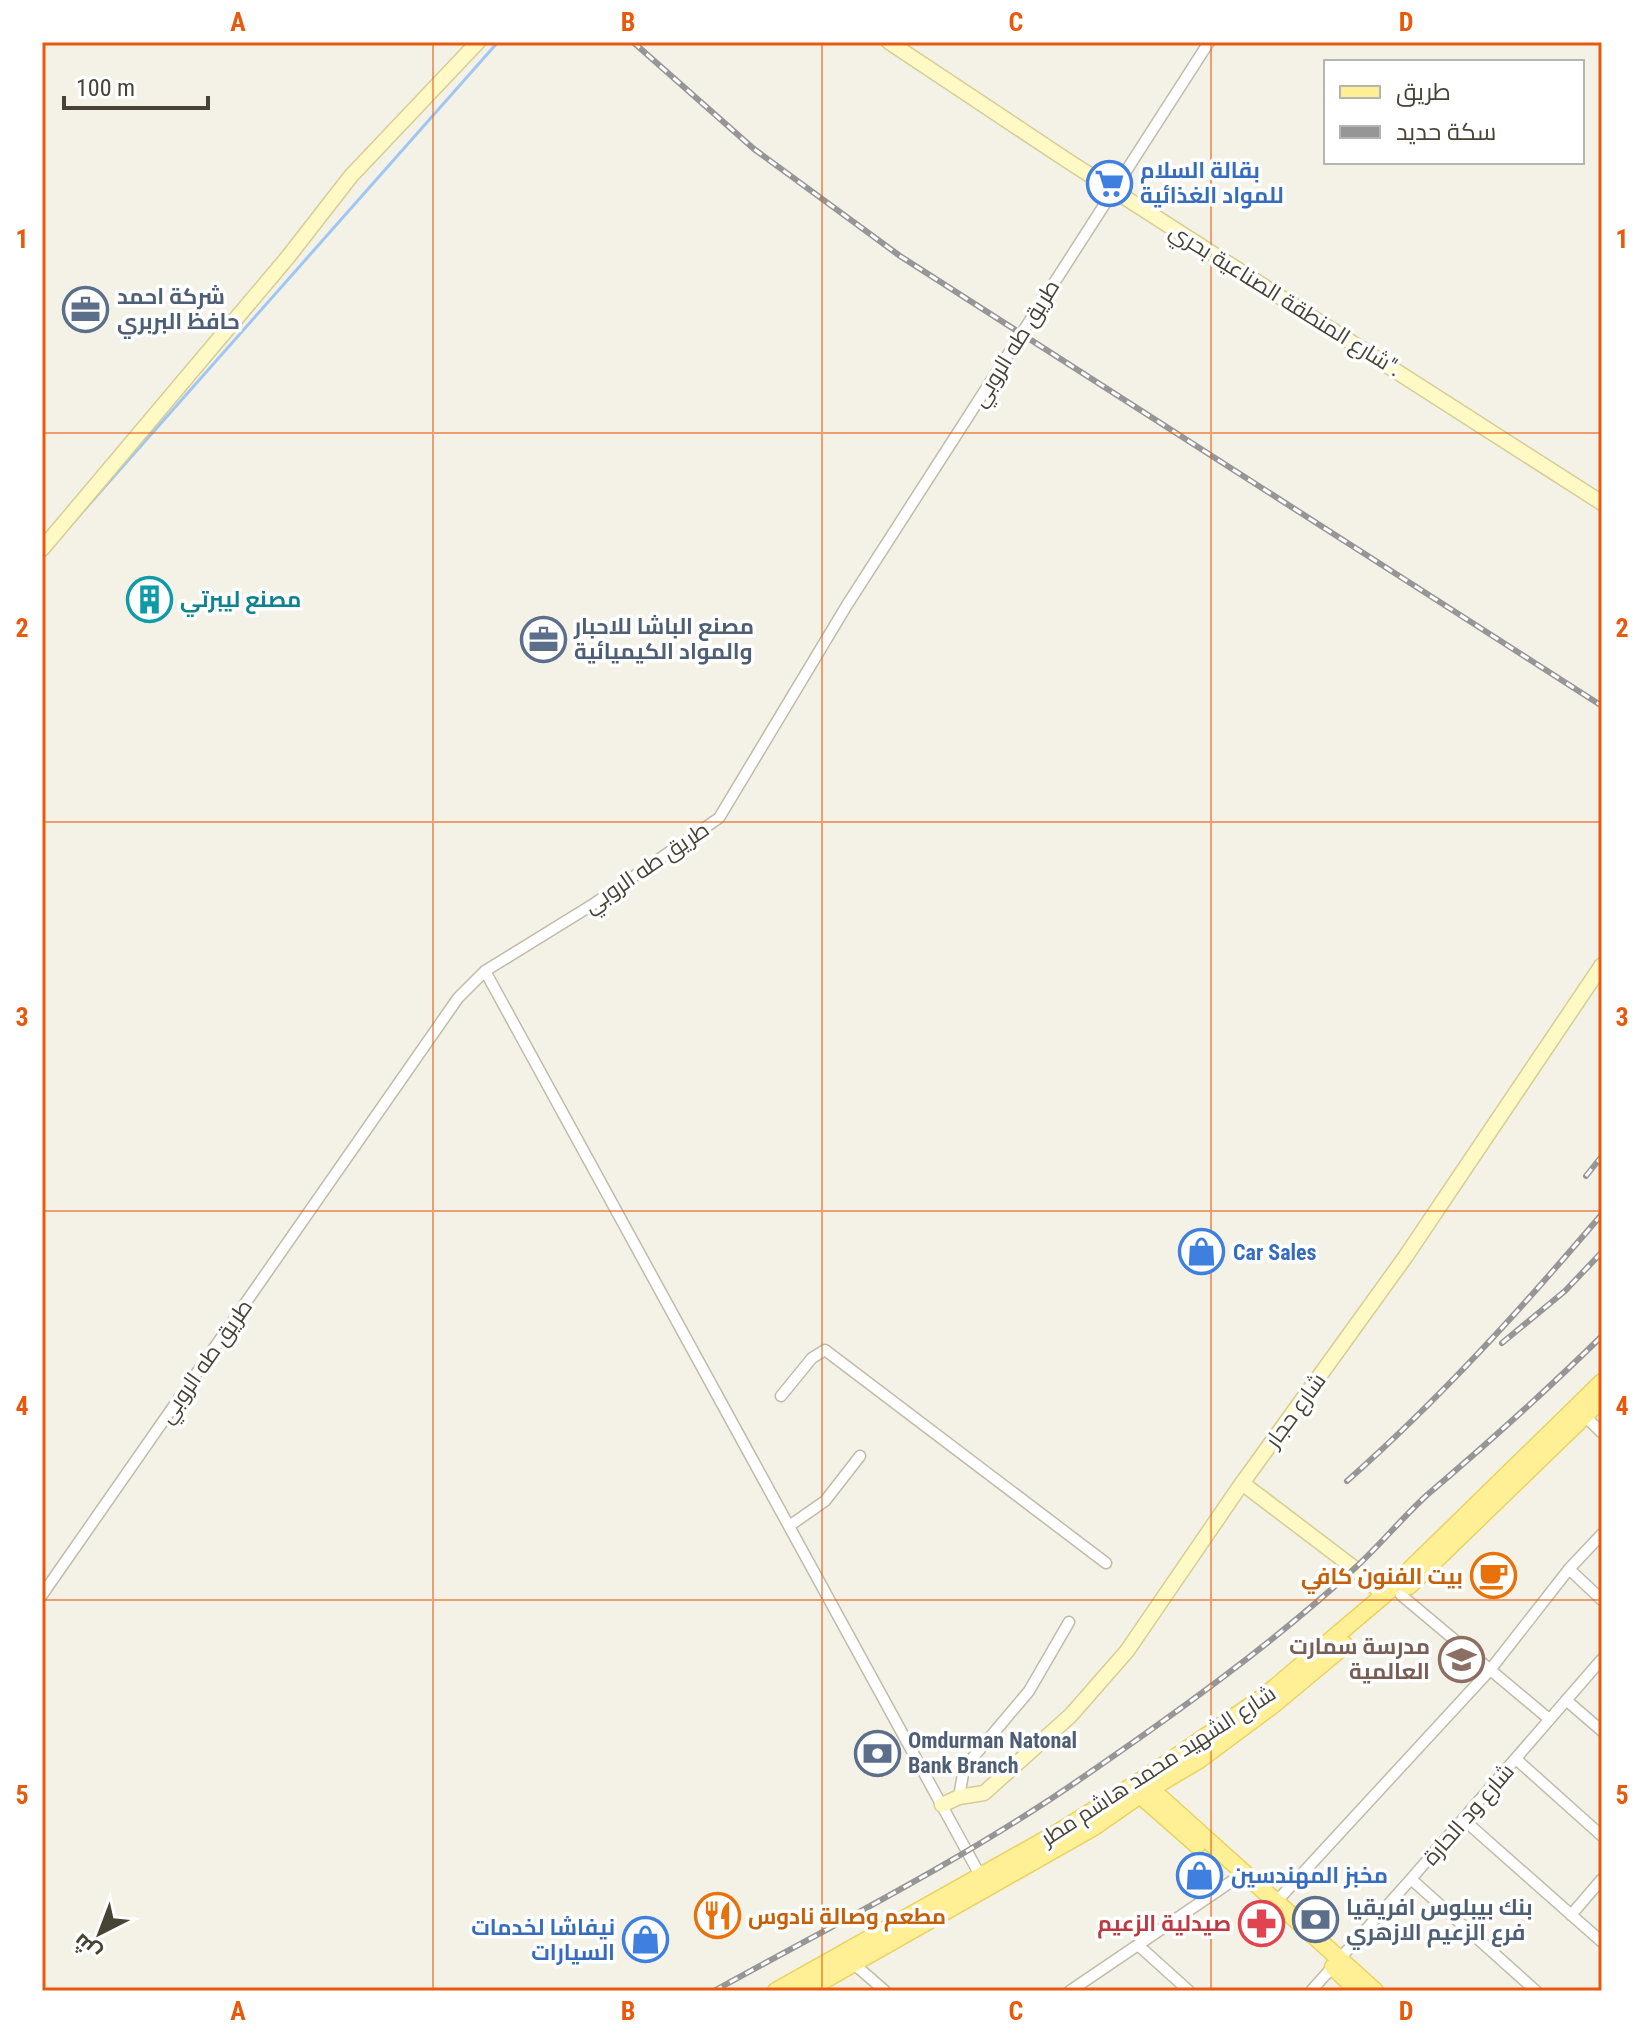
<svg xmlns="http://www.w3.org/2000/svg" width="1644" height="2033" font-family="'Roboto Condensed',Cairo,sans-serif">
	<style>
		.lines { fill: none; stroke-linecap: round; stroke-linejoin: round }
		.stream { stroke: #a0c6f4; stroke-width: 3 }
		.street-casing { stroke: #c0bba9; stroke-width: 13 }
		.secondary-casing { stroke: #d7cd94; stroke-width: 17 }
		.primary-casing { stroke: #e9d25f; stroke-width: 19 }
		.street { stroke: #fff; stroke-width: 10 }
		.secondary { stroke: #fff9c6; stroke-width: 14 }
		.primary { stroke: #ffef95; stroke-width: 16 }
		.rail-casing { stroke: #969696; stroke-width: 6 }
		.rail { stroke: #fff; stroke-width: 3; stroke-dasharray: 9; stroke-linecap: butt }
		.grid { fill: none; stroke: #e8590c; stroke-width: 2; stroke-opacity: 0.55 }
		.labels { text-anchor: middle; stroke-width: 7; stroke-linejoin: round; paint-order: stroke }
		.shop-label { font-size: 22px; font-weight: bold; fill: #366cbe; stroke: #fff; text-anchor: start }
		.service-label { font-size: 22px; font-weight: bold; fill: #4e5e75; stroke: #fff; text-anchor: start }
		.street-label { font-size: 22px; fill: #474335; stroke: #fff }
		.culture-label { font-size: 22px; font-weight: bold; fill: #0d838f; stroke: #fff; text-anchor: start }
		.food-label { font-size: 22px; font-weight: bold; fill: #c56008; stroke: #fff; text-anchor: end }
		.education-label { font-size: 22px; font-weight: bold; fill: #785e54; stroke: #fff; text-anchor: end }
		.health-label { font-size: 22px; font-weight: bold; fill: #be3a42; stroke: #fff; text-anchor: end }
		.neatline { fill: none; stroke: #e8590c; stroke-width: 3 }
		.grid-label { font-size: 26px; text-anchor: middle; font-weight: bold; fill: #e8590c }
	</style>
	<rect width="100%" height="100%" fill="#f4f2e7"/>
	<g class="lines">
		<!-- stream -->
		<path class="stream" d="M71 525 498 42"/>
		<defs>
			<path id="street" d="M485 971 981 1877
				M781 1396 812 1358 825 1350 1106 1563
				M1585 1416 1602 1433
				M789 1526 825 1501 860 1456
				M1569 1569 1602 1600
				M42 1595 458 998 485 971 592 905 719 818 847 605 1209 42
				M1401 1595 1549 1719
				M1566 1700 1602 1731
				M1516 1759 1602 1836
				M959 1797 964 1768 1029 1691 1069 1622
				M1464 1820 1602 1942
				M1411 1879 1536 1991
				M1276 1902 1490 1670 1569 1569 1602 1534
				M1571 1915 1602 1879
				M1138 1945 1189 1991
				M854 1964 885 1991
				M1070 1991 1235 1879
				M1311 1991 1411 1879 1602 1659"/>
			<path id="secondary" d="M889 42 1068 161 1602 503
				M42 549 288 257 351 176 478 42
				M1242 1483 1354 1568 1384 1595
				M942 1805 959 1797 984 1793 1071 1715 1127 1651 1238 1489 1406 1256 1602 965"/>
			<path id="primary" d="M1409 1586 1602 1399
				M1147 1782 1151 1789 1375 1991
				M1135 1787 1140 1795 1197 1845
				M1333 1967 1358 1991
				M776 1991 1057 1833 1145 1778 1266 1695 1384 1595 1602 1382
				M805 1991 1094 1827 1140 1795 1199 1760 1273 1705 1345 1645"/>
		</defs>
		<!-- street casing -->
		<use href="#street" class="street-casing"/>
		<!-- secondary casing -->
		<use href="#secondary" class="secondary-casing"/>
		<!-- primary casing -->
		<use href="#primary" class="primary-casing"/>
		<!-- street -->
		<use href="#street" class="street"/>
		<!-- secondary -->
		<use href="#secondary" class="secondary"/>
		<!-- primary -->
		<use href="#primary" class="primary"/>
		<defs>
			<path id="rail" d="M633 42 754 149 900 256 1602 706
				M1586 1176 1602 1156
				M1502 1343 1565 1291 1602 1252
				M1347 1481C1440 1399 1522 1308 1602 1214
				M714 1991C835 1924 961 1861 1076 1782 1169 1718 1272 1645 1355 1568 1380 1545 1402 1518 1427 1495 1487 1444 1546 1391 1602 1336"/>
		</defs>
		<!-- rail casing -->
		<use href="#rail" class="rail-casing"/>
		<!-- rail -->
		<use href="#rail" class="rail"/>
	</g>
	<!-- grid -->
	<path class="grid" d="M433 42V1991M822 42V1991M1211 42V1991M42 433H1602M42 822H1602M42 1211H1602M42 1600H1602"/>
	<!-- icons -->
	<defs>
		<symbol id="supermarket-ring" viewBox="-11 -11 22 22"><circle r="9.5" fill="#fff" stroke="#3f7fe0" stroke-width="1.5"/><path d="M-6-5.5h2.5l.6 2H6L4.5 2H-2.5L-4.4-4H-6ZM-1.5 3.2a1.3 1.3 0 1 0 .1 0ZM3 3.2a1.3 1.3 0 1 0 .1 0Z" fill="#3f7fe0"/></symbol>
		<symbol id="office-ring" viewBox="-11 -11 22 22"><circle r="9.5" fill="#fff" stroke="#5c6f8a" stroke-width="1.5"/><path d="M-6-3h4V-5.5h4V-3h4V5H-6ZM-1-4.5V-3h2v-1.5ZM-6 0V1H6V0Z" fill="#5c6f8a"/></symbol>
		<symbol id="building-ring" viewBox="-11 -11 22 22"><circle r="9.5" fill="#fff" stroke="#0f9aa8" stroke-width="1.5"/><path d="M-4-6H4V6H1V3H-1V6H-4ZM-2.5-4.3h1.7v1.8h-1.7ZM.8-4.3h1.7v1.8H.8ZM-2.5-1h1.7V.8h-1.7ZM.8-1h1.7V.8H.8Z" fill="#0f9aa8"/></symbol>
		<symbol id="shop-ring" viewBox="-11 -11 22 22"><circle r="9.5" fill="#fff" stroke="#3f7fe0" stroke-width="1.5"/><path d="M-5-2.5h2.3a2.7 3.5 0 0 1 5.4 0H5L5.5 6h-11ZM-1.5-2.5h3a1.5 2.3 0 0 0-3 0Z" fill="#3f7fe0"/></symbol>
		<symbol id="cafe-ring" viewBox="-11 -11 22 22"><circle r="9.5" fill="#fff" stroke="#e8710a" stroke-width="1.5"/><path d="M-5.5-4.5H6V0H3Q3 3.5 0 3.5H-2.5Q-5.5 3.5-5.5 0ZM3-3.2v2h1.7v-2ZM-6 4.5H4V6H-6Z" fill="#e8710a"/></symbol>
		<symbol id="school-ring" viewBox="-11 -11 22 22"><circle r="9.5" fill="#fff" stroke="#8d6e63" stroke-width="1.5"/><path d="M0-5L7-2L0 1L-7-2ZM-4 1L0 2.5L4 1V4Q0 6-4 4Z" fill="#8d6e63"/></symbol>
		<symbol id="bank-ring" viewBox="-11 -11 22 22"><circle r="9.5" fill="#fff" stroke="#5c6f8a" stroke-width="1.5"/><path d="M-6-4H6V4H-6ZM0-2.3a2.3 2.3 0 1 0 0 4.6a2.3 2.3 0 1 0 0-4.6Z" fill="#5c6f8a"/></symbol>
		<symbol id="restaurant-ring" viewBox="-11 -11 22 22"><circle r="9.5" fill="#fff" stroke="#e8710a" stroke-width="1.5"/><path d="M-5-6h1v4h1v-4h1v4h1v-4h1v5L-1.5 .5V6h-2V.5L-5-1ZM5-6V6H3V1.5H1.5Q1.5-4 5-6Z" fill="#e8710a"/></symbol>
		<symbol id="pharmacy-ring" viewBox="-11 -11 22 22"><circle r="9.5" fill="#fff" stroke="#e0444e" stroke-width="1.5"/><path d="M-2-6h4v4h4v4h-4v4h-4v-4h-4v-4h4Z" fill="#e0444e"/></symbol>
	</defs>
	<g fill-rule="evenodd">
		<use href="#supermarket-ring" x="1084" y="158" width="51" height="51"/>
		<use href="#office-ring" x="60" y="284" width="51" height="51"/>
		<use href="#building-ring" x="124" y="574" width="51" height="51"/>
		<use href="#office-ring" x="518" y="614" width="51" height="51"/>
		<use href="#shop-ring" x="1176" y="1226" width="51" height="51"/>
		<use href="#cafe-ring" x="1468" y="1550" width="51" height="51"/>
		<use href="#school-ring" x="1436" y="1634" width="51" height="51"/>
		<use href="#bank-ring" x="852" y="1728" width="51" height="51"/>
		<use href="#shop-ring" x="1174" y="1850" width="51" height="51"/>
		<use href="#restaurant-ring" x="692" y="1890" width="51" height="51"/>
		<use href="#bank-ring" x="1290" y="1894" width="51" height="51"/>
		<use href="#pharmacy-ring" x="1236" y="1898" width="51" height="51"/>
		<use href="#shop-ring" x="620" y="1914" width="51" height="51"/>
	</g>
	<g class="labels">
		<!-- shop labels -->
		<g class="shop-label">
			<text x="1140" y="178">بقالة السلام<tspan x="1140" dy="25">للمواد الغذائية</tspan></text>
			<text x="1233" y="1260">Car Sales</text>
			<text x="1231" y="1883">مخبز المهندسين</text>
			<text x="615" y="1935" text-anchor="end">نيفاشا لخدمات<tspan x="615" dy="25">السيارات</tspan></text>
		</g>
		<!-- service labels -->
		<g class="service-label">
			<text x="117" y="304">شركة احمد<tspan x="117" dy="25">حافظ البربري</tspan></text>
			<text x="574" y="634">مصنع الباشا للاحبار<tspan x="574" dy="25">والمواد الكيميائية</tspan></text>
			<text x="908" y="1748">Omdurman Natonal<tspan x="908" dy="25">Bank Branch</tspan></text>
			<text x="1346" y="1915">بنك بيبلوس افريقيا<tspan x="1346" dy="25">فرع الزعيم الازهري</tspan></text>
		</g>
		<!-- street labels -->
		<g class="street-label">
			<text transform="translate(1285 299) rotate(32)" y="8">شارع المنطقة الصناعية بحري".</text>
			<text transform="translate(1015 343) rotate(-58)" y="8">طريق طه الروبي</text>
			<text transform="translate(646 867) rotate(-34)" y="8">طريق طه الروبي</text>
			<text transform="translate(205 1361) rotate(-55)" y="8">طريق طه الروبي</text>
			<text transform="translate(1295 1410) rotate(-54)" y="8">شارع حجار</text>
			<text transform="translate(1158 1765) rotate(-33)" y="8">شارع الشهيد محمد هاشم مطر</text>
			<text transform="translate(1468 1814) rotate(-49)" y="8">شارع ود الحارة</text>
		</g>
		<!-- culture labels -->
		<g class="culture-label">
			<text x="180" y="607">مصنع ليبرتي</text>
		</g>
		<!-- food labels -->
		<g class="food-label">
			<text x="1463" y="1584">بيت الفنون كافي</text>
			<text x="748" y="1924" text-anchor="start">مطعم وصالة نادوس</text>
		</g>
		<!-- education labels -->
		<g class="education-label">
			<text x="1430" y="1654">مدرسة سمارت<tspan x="1430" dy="25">العالمية</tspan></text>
		</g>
		<!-- health labels -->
		<g class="health-label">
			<text x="1231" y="1931">صيدلية الزعيم</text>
		</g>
	</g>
	<!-- border -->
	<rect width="1644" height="2033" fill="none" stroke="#ffffff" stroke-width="88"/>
	<!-- legend -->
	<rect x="1324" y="60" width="260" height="104" fill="#ffffff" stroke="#b5b4ae" stroke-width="2"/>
	<rect x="1340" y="86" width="40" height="12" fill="#ffef95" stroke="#b5b4ae" stroke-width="2"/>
	<text x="1396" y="100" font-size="24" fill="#474335">طريق</text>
	<rect x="1340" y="126" width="40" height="12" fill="#969696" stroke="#b5b4ae" stroke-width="2"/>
	<text x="1396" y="140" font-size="24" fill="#474335">سكة حديد</text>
	<!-- north arrow -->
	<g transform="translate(100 1933) rotate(222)" stroke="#ffffff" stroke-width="6" paint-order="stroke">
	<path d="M0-6L14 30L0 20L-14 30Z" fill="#474335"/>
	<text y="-12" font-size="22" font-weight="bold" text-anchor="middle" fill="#474335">ش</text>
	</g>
	<!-- scale -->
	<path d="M64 96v12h144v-12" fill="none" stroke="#474335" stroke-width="4"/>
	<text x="76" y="96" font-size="24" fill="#474335" stroke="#ffffff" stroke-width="6" paint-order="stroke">100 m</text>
	<rect x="44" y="44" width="1556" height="1945" class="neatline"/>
	<g class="grid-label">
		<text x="238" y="31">A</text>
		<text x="628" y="31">B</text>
		<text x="1016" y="31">C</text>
		<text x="1406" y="31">D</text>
		<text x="22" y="248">1</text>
		<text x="1622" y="248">1</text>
		<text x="22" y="637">2</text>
		<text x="1622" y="637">2</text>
		<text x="22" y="1026">3</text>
		<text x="1622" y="1026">3</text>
		<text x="22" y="1415">4</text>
		<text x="1622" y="1415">4</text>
		<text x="22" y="1804">5</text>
		<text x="1622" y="1804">5</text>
		<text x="238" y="2020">A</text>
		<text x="628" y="2020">B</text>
		<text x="1016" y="2020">C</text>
		<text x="1406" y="2020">D</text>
	</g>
</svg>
